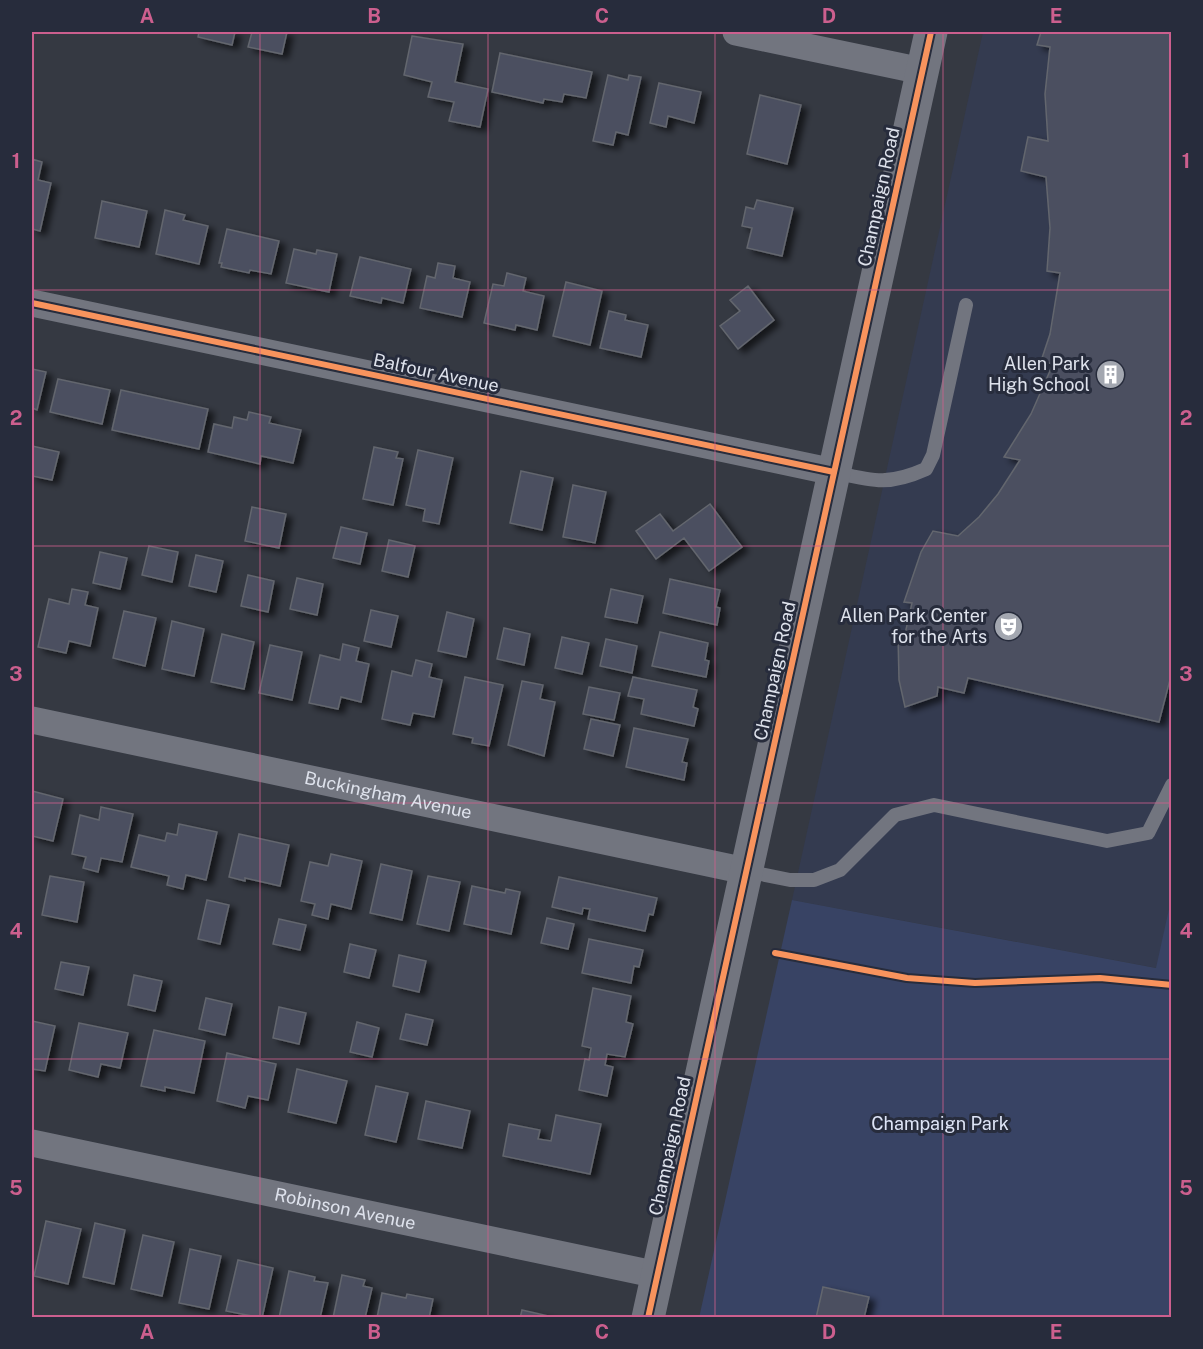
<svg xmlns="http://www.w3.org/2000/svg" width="1203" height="1349" font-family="'Public Sans',sans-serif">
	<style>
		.built { fill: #343b50 }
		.green { fill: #384364 }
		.building { fill: #4b5060; stroke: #63666e; stroke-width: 1.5; filter: url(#shadow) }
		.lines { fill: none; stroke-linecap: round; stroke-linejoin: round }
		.service { stroke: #72757f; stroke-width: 14 }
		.minor { stroke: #72757f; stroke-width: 27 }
		.tertiary { stroke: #72757f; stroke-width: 33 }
		.cycleway-casing { stroke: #272c3c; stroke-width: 10 }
		.cycleway { stroke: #f8935d; stroke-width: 6 }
		.grid { fill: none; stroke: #cc5f8e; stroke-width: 1.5; stroke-opacity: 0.55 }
		.labels { text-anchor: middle; stroke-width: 6; stroke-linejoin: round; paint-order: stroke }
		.street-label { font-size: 18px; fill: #dee2ec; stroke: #272c3c }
		.poi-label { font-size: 18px; fill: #dee2ec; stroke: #272c3c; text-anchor: end }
		.park-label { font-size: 18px; fill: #dde4f6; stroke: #272c3c }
		.neatline { fill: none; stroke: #cc5f8e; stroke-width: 2 }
		.grid-label { font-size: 20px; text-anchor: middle; font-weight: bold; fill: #cc5f8e }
	</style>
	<defs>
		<filter id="shadow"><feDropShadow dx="6" dy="4" stdDeviation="3" flood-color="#0009"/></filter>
	</defs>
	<rect width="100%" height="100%" fill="#353942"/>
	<!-- built -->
	<path class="built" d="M983 32H1171L1172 900 1157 968 792 900Z"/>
	<!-- green -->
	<path class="green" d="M792 900 1156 968 1171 900V1317L699 1318Z"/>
	<!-- building -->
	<path class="building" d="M199 32H235L232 45 198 37Z
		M252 32H287L282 54 248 47Z
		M1041 32H1172V672L1159 722 968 678 964 693 938 687 937 696 905 707 899 680 898 636 905 634 912 603 904 602 921 552 933 531 958 536 979 517 998 494 1020 460 1004 457 1031 414 1053 364 1041 361 1050 334 1060 273 1047 271 1050 228 1046 177 1021 171 1028 137 1048 141 1045 94 1050 47 1037 45Z
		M412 36 463 44 455 82 488 89 480 127 449 121 454 102 428 97 432 82 404 75Z
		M500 53 592 72 586 98 564 94 562 102 544 99 543 103 492 92Z
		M608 75 628 80 629 75 641 77 628 135 616 132 613 145 593 141Z
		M659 83 701 92 694 123 668 116 666 127 650 123Z
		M760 95 801 105 787 164 747 154Z
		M32 159 42 162 38 180 51 183 40 231 32 229Z
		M757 200 793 208 782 256 747 248 752 228 742 226 746 207 754 209Z
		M102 201 147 211 139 247 95 238Z
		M165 210 185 215 183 220 208 226 199 264 156 254Z
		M227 229 279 241 271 274 250 270 249 273 221 267 222 263H219Z
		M294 249 316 254 317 250 337 254 329 292 286 283Z
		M360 257 411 269 403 303 382 298 381 303 350 296Z
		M438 263 455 266 453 278 470 282 462 317 420 308 427 276 435 278Z
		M507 273 526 278 523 291 544 296 537 330 516 325 515 330 484 323 493 284 504 286Z
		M566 282 602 291 590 345 553 336Z
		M748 286 774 320 738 349 720 326 740 311 730 300Z
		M609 311 626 315 625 320 648 325 641 357 600 348Z
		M32 369 46 372 37 410 32 408Z
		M58 379 110 390 102 424 50 412Z
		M121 390 208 409 199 449 112 430Z
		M249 412 271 417 269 423 301 430 293 463 261 456 260 464 208 452 214 424 232 428 234 417 247 420Z
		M32 446 59 452 52 480 32 476Z
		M374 447 398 452 396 458 403 459 393 505 363 499Z
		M418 450 453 458 439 524 423 521 425 509 406 505Z
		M521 471 553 478 542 530 510 523Z
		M573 485 606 492 595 543 563 537Z
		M710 504 742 547 709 571 684 538 656 559 636 531 660 514 673 531Z
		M252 507 286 514 279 548 245 541Z
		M341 527 367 533 360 564 333 558Z
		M389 540 415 546 408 577 382 571Z
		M149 546 178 552 172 582 142 575Z
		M100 552 127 558 120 589 93 583Z
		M196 555 223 561 216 592 189 586Z
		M248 575 274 581 268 612 241 606Z
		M297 578 323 584 317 615 290 609Z
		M670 579 720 590 716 607 720 608 717 625 663 613Z
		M72 589 88 592 85 605 98 608 90 646 69 641 66 653 38 647 49 599 69 604Z
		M611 589 643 596 637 623 605 617Z
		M371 610 398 616 391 647 364 641Z
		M124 611 156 618 145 666 113 658Z
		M447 612 474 619 466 657 438 651Z
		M172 621 204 629 194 676 162 669Z
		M504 628 530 634 524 665 497 659Z
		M660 632 708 643 705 660 709 661 706 677 652 666Z
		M222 634 254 642 244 689 211 682Z
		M562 637 589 643 582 674 555 668Z
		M606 639 637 646 632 673 600 666Z
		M343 644 359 648 356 661 369 664 361 702 341 697 338 709 309 703 320 655 340 660Z
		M270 645 302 652 292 700 259 693Z
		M416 660 432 664 429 677 442 680 434 717 413 713 410 725 382 719 392 671 412 676Z
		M465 677 503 685 489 746 472 743 473 738 453 734Z
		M633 677 697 690 693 707 698 709 694 726 641 714 644 699 628 696Z
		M522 681 543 685 540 699 555 702 544 756 508 745Z
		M589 687 620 693 614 720 583 714Z
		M591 719 620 725 613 756 584 749Z
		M634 728 688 739 682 762 687 763 684 780 626 767Z
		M32 791 63 799 53 841 32 836Z
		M101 807 133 814 122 862 101 858 98 872 83 868 86 857 72 854 80 815 99 820Z
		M179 824 217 832 206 880 186 875 183 889 167 885 169 876 131 867 139 835 165 841 167 833 177 835Z
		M239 834 289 845 280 886 245 878V881L229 877Z
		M331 854 362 861 351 909 331 904 328 919 312 915 315 904 301 901 310 862 328 866Z
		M381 864 412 871 402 920 370 913Z
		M50 876 84 882 77 922 42 915Z
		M428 876 460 882 449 931 417 924Z
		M559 877 657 898 653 915 649 914 645 931 588 919 590 909 583 908 582 914 552 907Z
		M472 886 505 893 506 889 520 892 511 934 464 924Z
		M207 900 229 905 220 944 198 939Z
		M547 918 574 924 568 949 541 943Z
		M279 919 306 925 300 950 273 944Z
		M589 939 643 950 639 967 634 966 631 983 582 973Z
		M350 944 376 950 369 978 344 972Z
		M399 955 426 961 419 992 393 986Z
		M61 962 89 967 83 995 55 989Z
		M134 975 162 981 155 1011 128 1005Z
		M593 988 631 996 626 1022 633 1024 625 1057 607 1054 605 1065 613 1067 607 1096 579 1090 585 1059 589 1060 591 1048 582 1046Z
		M206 998 232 1004 225 1035 199 1029Z
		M279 1007 306 1013 299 1044 273 1038Z
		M406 1014 433 1020 427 1045 400 1039Z
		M32 1021 55 1026 45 1071 32 1069Z
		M357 1022 379 1028 372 1057 350 1052Z
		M79 1023 128 1033 120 1068 101 1064 98 1077 69 1070Z
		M154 1030 205 1041 194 1093 165 1087V1091L141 1086Z
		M227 1053 276 1064 268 1100 248 1096 245 1108 217 1101Z
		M297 1069 347 1081 336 1123 288 1112Z
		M376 1086 408 1093 396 1142 365 1135Z
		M426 1101 470 1111 462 1148 418 1139Z
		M556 1115 601 1124 590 1174 503 1156 509 1124 540 1130 538 1139 551 1141Z
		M46 1221 81 1229 68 1284 34 1276Z
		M95 1223 125 1230 114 1284 83 1277Z
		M143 1235 174 1242 162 1296 131 1289Z
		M190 1249 221 1256 209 1309 179 1303Z
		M238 1260 273 1268 262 1318 226 1311Z
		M289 1271 315 1277 314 1281 328 1283 320 1318H279Z
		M342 1275 365 1280 363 1286 372 1288 365 1318H333Z
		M823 1287 869 1297 864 1318H816Z
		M382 1293 406 1298 407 1294 433 1299 429 1318H377Z
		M522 1310 553 1317V1318H520Z"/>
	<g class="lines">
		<!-- service -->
		<path class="service" d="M834 472C873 481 888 486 926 469L933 455 966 305
			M746 871 790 880H814L840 870 895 815 934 805 1107 841 1148 833 1172 785"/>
		<!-- minor -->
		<g class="minor">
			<path d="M736 32 922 71"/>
			<path d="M32 303 834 472"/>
			<path id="s1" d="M32 720 746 871"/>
			<path id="s2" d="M32 1143 658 1275"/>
		</g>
		<!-- tertiary -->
		<path class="tertiary" d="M648 1318 931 32"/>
		<defs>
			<path id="cycleway" d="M32 303 834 472
				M775 953 907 978 975 983 1100 978 1172 985
				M648 1318 931 32"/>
		</defs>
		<!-- cycleway casing -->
		<use href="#cycleway" class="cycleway-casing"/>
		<!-- cycleway -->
		<use href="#cycleway" class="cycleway"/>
	</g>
	<!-- grid -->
	<path class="grid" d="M260 32V1318M488 32V1318M715 32V1318M943 32V1318M32 290H1172M32 546H1172M32 803H1172M32 1059H1172"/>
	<!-- icons -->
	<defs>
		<symbol id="building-disc" viewBox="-11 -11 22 22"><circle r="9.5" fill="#a3a7b0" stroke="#272c3c"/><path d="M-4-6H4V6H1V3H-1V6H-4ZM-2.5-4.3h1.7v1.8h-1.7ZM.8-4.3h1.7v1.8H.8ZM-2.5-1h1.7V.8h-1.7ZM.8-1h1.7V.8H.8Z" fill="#fff"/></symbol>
		<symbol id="theatre-disc" viewBox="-11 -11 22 22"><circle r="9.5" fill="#a3a7b0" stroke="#272c3c"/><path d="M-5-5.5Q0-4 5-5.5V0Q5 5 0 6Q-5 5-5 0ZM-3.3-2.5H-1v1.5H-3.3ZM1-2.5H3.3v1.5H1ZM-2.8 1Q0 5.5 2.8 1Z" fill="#fff"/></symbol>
	</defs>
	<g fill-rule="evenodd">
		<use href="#building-disc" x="1094" y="358" width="33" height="33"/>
		<use href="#theatre-disc" x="992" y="610" width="33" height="33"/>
	</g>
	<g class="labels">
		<!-- street labels -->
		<g class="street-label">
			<text transform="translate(879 197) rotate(-78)" y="6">Champaign Road</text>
			<text transform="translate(436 373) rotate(12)" y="6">Balfour Avenue</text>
			<text transform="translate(775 671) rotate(-78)" y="6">Champaign Road</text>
			<text dy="6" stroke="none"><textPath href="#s1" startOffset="364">Buckingham Avenue</textPath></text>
			<text transform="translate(670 1146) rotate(-78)" y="6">Champaign Road</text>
			<text dy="6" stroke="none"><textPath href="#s2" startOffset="320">Robinson Avenue</textPath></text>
		</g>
		<!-- poi labels -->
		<g class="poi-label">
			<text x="1090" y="370">Allen Park<tspan x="1090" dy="21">High School</tspan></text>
			<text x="987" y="622">Allen Park Center<tspan x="987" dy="21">for the Arts</tspan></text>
		</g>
		<!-- park labels -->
		<g class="park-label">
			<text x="940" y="1130">Champaign Park</text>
		</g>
	</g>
	<!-- border -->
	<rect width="1203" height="1349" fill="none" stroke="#272c3c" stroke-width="66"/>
	<rect x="33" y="33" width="1137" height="1283" class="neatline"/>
	<g class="grid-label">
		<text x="147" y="23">A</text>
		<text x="374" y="23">B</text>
		<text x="602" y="23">C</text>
		<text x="829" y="23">D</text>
		<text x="1056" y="23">E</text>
		<text x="16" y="168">1</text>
		<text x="1186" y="168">1</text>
		<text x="16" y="425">2</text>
		<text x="1186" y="425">2</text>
		<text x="16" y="681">3</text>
		<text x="1186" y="681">3</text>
		<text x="16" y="938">4</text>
		<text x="1186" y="938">4</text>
		<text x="16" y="1195">5</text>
		<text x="1186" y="1195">5</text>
		<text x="147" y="1339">A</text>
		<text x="374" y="1339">B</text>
		<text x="602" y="1339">C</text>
		<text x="829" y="1339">D</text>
		<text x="1056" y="1339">E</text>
	</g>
</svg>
